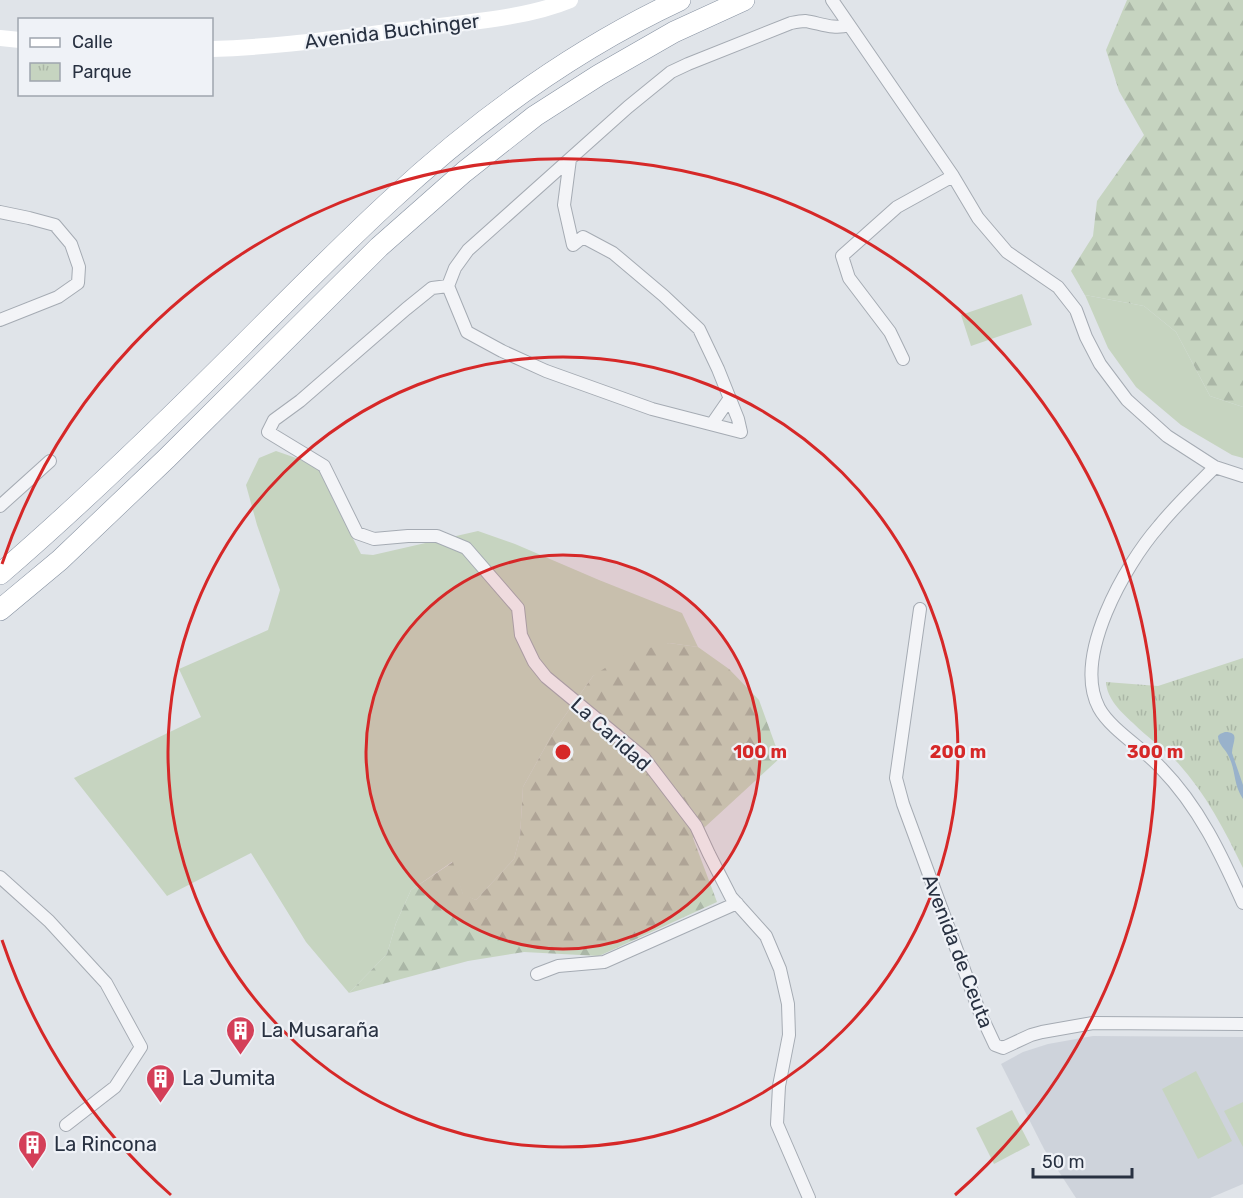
<svg xmlns="http://www.w3.org/2000/svg" width="1243" height="1198" font-family="Rubik,sans-serif">
	<style>
		.built { fill: #ced3db }
		.grass { fill: #c6d4c0 }
		.forest { fill: url(#forest-firs) }
		.park { fill: url(#park-tufts) }
		.water { fill: #99b2cb }
		.lines { fill: none; stroke-linecap: round; stroke-linejoin: round }
		.street-casing { stroke: #a5abb3; stroke-width: 14 }
		.highway-casing { stroke: #8691a1; stroke-width: 22 }
		.street { stroke: #f3f4f7; stroke-width: 12 }
		.secondary { stroke: #fff; stroke-width: 16 }
		.highway { stroke: #fff; stroke-width: 21 }
		.ring { fill: none; stroke: #d62828; stroke-width: 3 }
		.labels { text-anchor: middle; stroke-width: 4.5; stroke-linejoin: round; paint-order: stroke }
		.street-label { font-size: 20px; fill: #283141; stroke: #eff2f7 }
		.poi-label { font-size: 20px; fill: #283141; stroke: #eff2f7; text-anchor: start }
		.centre { fill: #d62828; stroke: #eff2f7; stroke-width: 3 }
		.ring-label { font-size: 18px; text-anchor: middle; font-weight: bold; fill: #d62828; stroke: #eff2f7; stroke-width: 4.5; stroke-linejoin: round; paint-order: stroke }
	</style>
	<defs>
		<pattern id="forest-firs" width="22" height="20" patternUnits="userSpaceOnUse" patternTransform="scale(1.5)"><rect width="22" height="20" fill="#c6d4c0"/><path d="M5 1l3.5 6h-7zM16 11l3.5 6h-7z" fill="#aab6a6"/></pattern>
		<pattern id="park-tufts" width="24" height="20" patternUnits="userSpaceOnUse" patternTransform="scale(1.5)"><rect width="24" height="20" fill="#c6d4c0"/><path d="M3 7l-1-3M5 7V3M7 7l1-3M15 17l-1-3M17 17v-4M19 17l1-3" fill="none" stroke="#aab6a6"/></pattern>
	</defs>
	<rect width="100%" height="100%" fill="#e0e4e9"/>
	<!-- built -->
	<path class="built" d="M1093 1036 1243 1037V1184L1210 1198H1076L1044 1149 1001 1064 1023 1052 1048 1044Z"/>
	<!-- grass -->
	<path class="grass" d="M1022 294 1032 325 971 346 961 315Z
		M1085 295 1144 306 1176 332 1210 396 1243 407V458L1232 455 1181 425 1136 387 1108 348Z
		M276 451 299 459 322 471 333 500 361 554 373 555 478 531 515 544 599 580 682 613 698 647 669 643 593 676 554 731 523 787 520 836 514 859 476 900 463 895 452 862 411 890 396 923 387 954 349 993 306 942 251 853 167 896 74 778 201 717 179 669 268 630 280 590 257 525 246 485 259 458Z
		M1196 1071 1232 1141 1198 1159 1162 1089Z
		M1243 1102V1147L1224 1111Z
		M1012 1110 1030 1145 994 1164 976 1128Z"/>
	<!-- forest -->
	<path class="forest" d="M1127 0H1243V407L1210 396 1176 332 1144 306 1085 295 1071 271 1093 236 1097 201 1144 135 1119 91 1106 50Z
		M669 643 698 647 729 669 759 700 780 758 693 838 717 902 599 956 524 952 468 961 349 993 387 954 396 923 411 890 453 862 463 894 476 900 514 859 520 836 523 787 554 731 593 676 626 654Z"/>
	<!-- park -->
	<path class="park" d="M1243 658V868C1225 831 1206 794 1178 763 1164 749 1147 737 1133 723 1121 712 1107 699 1106 682L1158 686Z"/>
	<!-- water -->
	<path class="water" d="M1225 732C1241 732 1232 743 1232 753L1243 785V799C1233 784 1236 771 1229 757 1226 749 1218 745 1218 736L1220 734Z"/>
	<g class="lines">
		<defs>
			<path id="street" d="M832 0 953 176 978 218 1007 252 1058 287 1076 310 1086 337 1100 364 1127 400 1167 436 1215 467 1243 476
				M570 159 564 205 573 245 583 237 613 253 664 296 699 329 718 369 738 419 741 432 652 409 546 371 502 351 467 332 448 286 455 268 468 250 628 107 671 72 688 64 791 23C796 22 801 21 805 21 820 23 833 30 849 25
				M0 212 29 218 55 225 71 244 79 267 78 283 58 297 0 320
				M448 286 432 288 406 309 300 401 274 420 268 432 324 466 357 533 374 539 408 536H437L466 548 518 608 521 635 534 662 546 677 644 758 696 826 709 854 731 897 766 936 780 969 788 1004 789 1035 779 1086 777 1124 809 1198
				M903 359 890 332 849 278 842 256 897 207 953 176
				M712 424 730 398
				M1215 467C1196 486 1176 505 1159 526 1125 565 1072 657 1099 708 1111 730 1144 749 1161 768 1199 807 1221 854 1243 903
				M0 506 50 461
				M920 609 896 778 903 804 980 1013 995 1045 1003 1048 1031 1035 1042 1032 1093 1023 1243 1024
				M0 877 49 921 106 983 141 1047 115 1087 66 1125
				M537 974 558 966 604 962 737 903"/>
			<path id="highway" d="M0 574C85 501 165 423 244 344 292 296 340 247 390 201 476 121 573 50 680 0
				M0 610 60 560 167 458 379 247 464 172 535 116 599 75 674 32 744 0"/>
		</defs>
		<!-- street casing -->
		<use href="#street" class="street-casing"/>
		<!-- highway casing -->
		<use href="#highway" class="highway-casing"/>
		<!-- street -->
		<use href="#street" class="street"/>
		<!-- secondary -->
		<path class="secondary" d="M0 38 20 40
			M212 49C282 47 352 36 422 28 468 22 527 18 570 0"/>
		<!-- highway -->
		<use href="#highway" class="highway"/>
	</g>
	<!-- distance rings -->
	<circle cx="563" cy="752" r="197" fill="#d62828" fill-opacity=".12"/>
	<g class="ring">
		<circle cx="563" cy="752" r="197"/>
		<circle cx="563" cy="752" r="395"/>
		<path d="M171 1195A592 592 0 0 1 2 940M2 564A592 592 0 1 1 955 1195"/>
	</g>
	<!-- icons -->
	<defs>
		<symbol id="building-pin" viewBox="-11 -11 22 30"><path d="M0 17L-7.5 6A9.5 9.5 0 1 1 7.5 6Z" fill="#d43f58" stroke="#eff2f7"/><path d="M-4-6H4V6H1V3H-1V6H-4ZM-2.5-4.3h1.7v1.8h-1.7ZM.8-4.3h1.7v1.8H.8ZM-2.5-1h1.7V.8h-1.7ZM.8-1h1.7V.8H.8Z" fill="#fff"/></symbol>
	</defs>
	<g fill-rule="evenodd">
		<use href="#building-pin" x="224" y="1014" width="33" height="45"/>
		<use href="#building-pin" x="144" y="1062" width="33" height="45"/>
		<use href="#building-pin" x="16" y="1128" width="33" height="45"/>
	</g>
	<g class="labels">
		<!-- street labels -->
		<g class="street-label">
			<text transform="translate(392 31) rotate(-7)" y="7">Avenida Buchinger</text>
			<text transform="translate(611 734) rotate(42)" y="7">La Caridad</text>
			<text transform="translate(958 951) rotate(69)" y="7">Avenida de Ceuta</text>
		</g>
		<!-- poi labels -->
		<g class="poi-label">
			<text x="261" y="1037">La Musaraña</text>
			<text x="182" y="1085">La Jumita</text>
			<text x="54" y="1151">La Rincona</text>
		</g>
	</g>
	<circle cx="563" cy="752" r="9" class="centre"/>
	<g class="ring-label">
		<text x="760" y="758">100 m</text>
		<text x="958" y="758">200 m</text>
		<text x="1155" y="758">300 m</text>
	</g>
	<!-- legend -->
	<rect x="18" y="18" width="195" height="78" fill="#eff2f7" stroke="#9fa5ae" stroke-width="1.5"/>
	<rect x="30" y="38" width="30" height="9" fill="#ffffff" stroke="#9fa5ae" stroke-width="1.5"/>
	<text x="72" y="48" font-size="18" fill="#283141">Calle</text>
	<rect x="30" y="63" width="30" height="18" fill="url(#park-tufts)" stroke="#9fa5ae" stroke-width="1.5"/>
	<text x="72" y="78" font-size="18" fill="#283141">Parque</text>
	<!-- scale -->
	<path d="M1033 1168v9h99v-9" fill="none" stroke="#283141" stroke-width="3"/>
	<text x="1042" y="1168" font-size="18" fill="#283141" stroke="#eff2f7" stroke-width="4.5" paint-order="stroke">50 m</text>
</svg>
